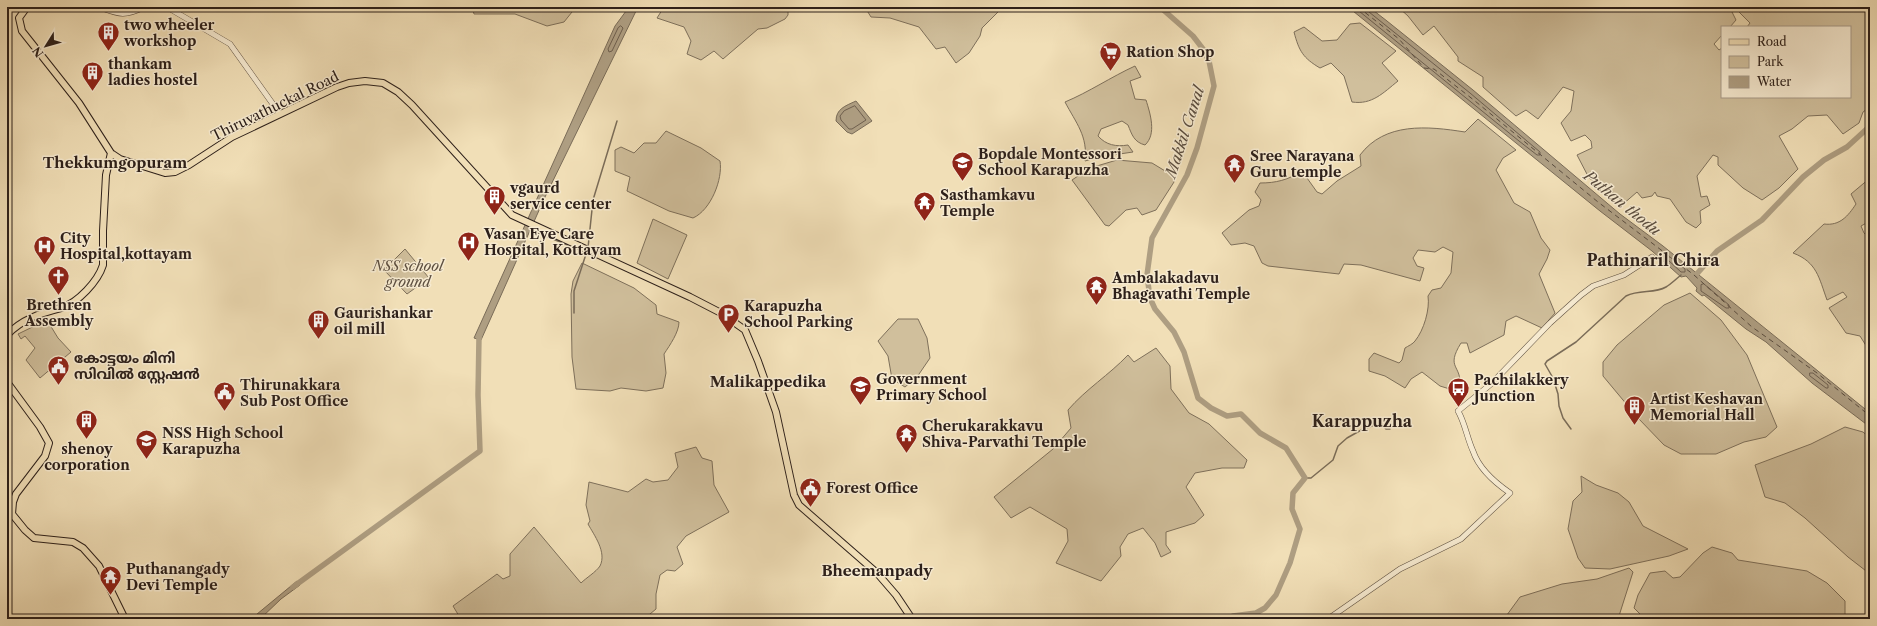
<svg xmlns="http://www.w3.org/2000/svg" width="1877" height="626" font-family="'Libre Caslon Text','Noto Sans Malayalam',serif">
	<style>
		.green { fill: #d0bf9c; stroke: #7e705b; fill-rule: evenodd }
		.water { fill: #ae9e82; stroke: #7a6c58 }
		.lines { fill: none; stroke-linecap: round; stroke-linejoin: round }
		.shore { stroke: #6e5f4e; stroke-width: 1 }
		.stream { stroke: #7a6c58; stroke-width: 1.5 }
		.canal { stroke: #ae9e82; stroke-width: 5.5 }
		.ferry { stroke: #5a4c3e; stroke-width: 1; stroke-dasharray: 5 4; stroke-linecap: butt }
		.minor-casing { stroke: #5e5041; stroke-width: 6 }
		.major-casing { stroke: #2d201a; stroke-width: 8 }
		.minor { stroke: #f6ead0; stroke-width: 5 }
		.major { stroke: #f1dfb7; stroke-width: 6 }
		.labels { text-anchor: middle; stroke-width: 3; stroke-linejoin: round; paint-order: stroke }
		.poi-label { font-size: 14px; font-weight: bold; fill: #2d201a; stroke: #f6ead0; text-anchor: start }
		.street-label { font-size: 14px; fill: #2d201a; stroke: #f6ead0 }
		.park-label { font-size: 14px; font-style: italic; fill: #5e5041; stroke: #f6ead0 }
		.water-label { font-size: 15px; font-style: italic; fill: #5a4c3e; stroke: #f6ead0 }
		.neighbourhood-label { font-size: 15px; font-weight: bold; fill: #2d201a; stroke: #f6ead0 }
		.quarter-label { font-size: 16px; font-weight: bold; fill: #2d201a; stroke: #f6ead0 }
	</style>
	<rect width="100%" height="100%" fill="#f1dfb7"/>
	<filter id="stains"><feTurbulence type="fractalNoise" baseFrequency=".005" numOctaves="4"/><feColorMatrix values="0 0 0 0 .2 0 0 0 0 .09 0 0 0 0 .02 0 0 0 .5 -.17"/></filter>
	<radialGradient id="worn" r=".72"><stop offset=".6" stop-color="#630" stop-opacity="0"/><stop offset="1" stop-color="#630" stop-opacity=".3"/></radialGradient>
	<!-- green -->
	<path class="green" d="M472 7H576L564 22 547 26 515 14H474Z
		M664 7H788V15L785 19 767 28 758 29 723 59 714 51 701 60 687 54 691 41 684 27 657 18Z
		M837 7H1003L982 28 980 36 969 53 956 63 945 47 936 49 919 27 890 18 871 17 866 9 847 10 837 9Z
		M1398 7H1870V107L1863 112 1859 123 1843 134 1827 115 1808 116 1792 129 1779 136 1798 169 1779 188 1762 200 1743 188 1718 165V157L1713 155 1697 176 1701 197 1707 196 1710 205 1700 211 1701 223 1696 228 1686 222 1670 199 1657 196 1655 192 1652 196 1642 198 1637 192 1622 205 1614 195 1610 187 1604 188 1589 178 1577 155 1592 148 1591 141 1585 135 1571 141 1561 123 1571 111 1574 91 1563 87 1538 119 1526 110 1516 116 1483 87V77L1458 61V57L1434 26 1423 35 1408 16ZM1736 9 1750 23 1747 27H1850V97H1722V48L1719 50 1714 44 1722 35V27H1730L1736 20 1732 12Z
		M1360 23 1396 51 1382 63 1398 81C1383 93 1372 105 1352 102L1344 76 1331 63 1320 68C1303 58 1299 51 1294 32L1304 27 1322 41 1337 40 1350 24Z
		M1135 66 1141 77 1130 81 1135 99 1146 100C1150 113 1157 134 1145 145 1134 142 1132 135 1128 125L1122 121 1101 129 1098 136C1106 145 1116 147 1128 145L1133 152 1099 157 1085 161C1088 136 1076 123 1065 102 1089 92 1111 77 1135 66Z
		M1478 119 1516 150 1503 158 1496 170 1514 203 1530 212 1541 238 1550 250 1547 259 1539 274 1555 313 1542 328 1516 316 1506 321 1504 335 1470 353 1467 343H1461C1445 369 1462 364 1460 387L1453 390 1440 386 1422 372 1411 379 1405 388 1385 376 1369 371V359L1374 353 1399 363 1402 360 1405 348C1408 346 1413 344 1415 341 1424 330 1430 309 1428 296L1432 290 1441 288 1451 273 1453 252 1443 247 1435 252 1418 250 1413 258 1417 266 1424 268 1420 281 1361 265 1344 264 1339 274 1268 266 1262 263 1254 246 1245 243 1231 245 1222 233 1249 210 1259 206 1261 200 1255 192 1260 183C1276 183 1288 180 1302 171L1317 192 1322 194 1337 181 1361 166 1360 155C1385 122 1427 126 1465 132Z
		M666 131 701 148 720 161C723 179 711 210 693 218L669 211 627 191 630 177 615 171V150L621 147 634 153 644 143H656Z
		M1117 160 1152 163 1175 177 1174 182 1156 210 1142 215 1137 208 1126 210 1109 226 1105 225 1072 180 1090 168Z
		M1870 178V221L1861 226 1864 233 1870 239V352L1860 336 1846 333 1829 308 1847 297 1843 292 1827 300C1819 278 1817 262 1793 253L1824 224C1840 226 1848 216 1856 204L1851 194Z
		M653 219 687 235 668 279 637 263Z
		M405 249 429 278 407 294 384 270Z
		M582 263 634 288 656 305 657 314 679 322C679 332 670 345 664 354L666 373 663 388 646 391 621 388 610 391 576 389 572 357 571 294 573 281Z
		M1690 293 1721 320 1747 355 1777 427 1766 437 1744 442 1716 454H1681L1664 445 1638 418 1603 376V362L1617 345 1664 305Z
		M898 319H918L927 338 930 358 917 377 905 387 892 379 888 356 878 341Z
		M47 320 58 338 71 352 40 378 26 360 35 348 25 336 21 339 18 334Z
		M1156 348 1170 366 1171 389 1189 413 1209 424 1247 460 1244 468H1222L1195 473 1186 487 1204 515 1195 523 1166 532V545L1171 552 1161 557 1155 543 1143 528 1128 534 1120 547 1121 556 1101 581 1056 563 1068 541 1067 529 1030 507 1011 518 994 497 1053 449 1071 428 1068 410C1086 389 1109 375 1128 355L1134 362Z
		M1845 427 1863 432 1870 438V574L1848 557 1805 518 1785 503 1765 497 1755 465 1811 444Z
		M696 447 702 458 712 461 714 485 729 512 686 536 677 547 683 564 675 571 667 570 660 575 656 594V609L644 619H457L459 616 453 606 497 574 503 579 510 576V554L534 527 581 583C586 578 596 572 600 566 607 552 594 535 588 524L590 521 586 505 589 482 628 492 646 479 653 482 668 480 678 467 675 453Z
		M1581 476 1596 485 1618 493 1629 502 1643 526 1688 549 1669 556 1610 569 1585 568 1578 558 1568 529 1573 501 1582 492Z
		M1712 547 1732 553 1738 560 1807 571 1827 583 1845 601V615L1841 619H1645L1634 608 1638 595 1650 573 1665 571 1673 578 1680 577 1703 553Z
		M1629 568 1633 572 1618 619H1504L1520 597 1562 584 1597 579Z"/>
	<!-- water -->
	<path class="water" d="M629 7H638L545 197 481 340 474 338 615 26Z
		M1348 7H1369L1387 21 1473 90 1620 214 1663 246 1870 413V427L1812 383 1766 342 1746 329 1704 295 1702 296 1696 291 1697 288 1686 276 1681 277 1652 251 1600 211Z
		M856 101 872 121 852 134 847 132 836 121C836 109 845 106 856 101Z
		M297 581 300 585 281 599 260 619H251Z"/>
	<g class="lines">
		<!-- shore -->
		<path class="shore" d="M1354 7 1519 141 1537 155H1540V152L1470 93 1369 12 1367 7
			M621 26 623 28 612 51 609 52 608 49 618 28Z
			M855 106 866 120 852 129H849L841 120 840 116 844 111Z
			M1668 257H1670L1685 269V272H1681L1668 260Z
			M1704 284 1729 305V308H1726L1701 291V285Z
			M1810 373H1813L1828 385V388H1826L1810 376Z"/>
		<!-- stream -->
		<path class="stream" d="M531 230 587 253
			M588 248 593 200 617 121
			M574 313V291L587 251
			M1571 429 1563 418 1559 406 1558 394 1553 378 1545 364 1547 361 1576 342 1626 296C1640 289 1654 294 1666 287 1671 284 1676 279 1681 275
			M1305 478H1311L1333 460 1338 446 1347 438 1363 429 1381 423 1386 429H1390"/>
		<!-- canal -->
		<path class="canal" d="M1160 7 1193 36 1203 49 1209 61 1214 86 1197 148 1187 175 1152 238 1147 275 1150 298 1155 309 1174 332 1184 352 1198 398 1211 408 1227 416 1241 414 1260 433 1286 448 1305 478 1293 493 1292 509 1300 529 1290 563 1276 595 1265 608 1256 613 1233 616 1232 619
			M1695 276 1717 251 1762 220 1803 177 1824 160 1847 147 1870 126
			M293 587 480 451 478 395 479 337 480 334"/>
		<!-- ferry -->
		<path class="ferry" d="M1358 7 1399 39 1424 68 1434 69 1475 101 1598 202 1694 275 1752 327 1817 373 1870 416"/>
		<defs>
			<path id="minor" d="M99 7C119 14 124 17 144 7
				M167 7 230 44 280 114
				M1328 619 1400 569 1461 539 1508 495 1510 493C1494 482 1479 469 1473 451 1467 438 1465 423 1458 411L1491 384 1550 323 1581 295 1593 286 1624 275 1652 257"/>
			<path id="major" d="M27 7 19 18 22 31 79 103 111 153 120 159 165 173 175 172 189 165 232 137 337 87 349 83 365 81 383 83 398 92 412 105 512 215 690 297 721 313 745 330 758 361 776 412 794 495 799 505 877 573 896 595 912 619
				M7 335C22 319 41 313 61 308 78 303 98 281 103 265V231L106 175 111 153
				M7 382 40 427 49 443 45 456 16 494 13 502 12 514 25 530 34 538 73 542 83 548 99 566 125 619
				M1867 619 1870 613"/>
		</defs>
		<!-- minor casing -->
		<use href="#minor" class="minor-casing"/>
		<!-- major casing -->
		<use href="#major" class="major-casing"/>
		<!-- minor -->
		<use href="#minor" class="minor"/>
		<!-- major -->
		<use href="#major" class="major"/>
	</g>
	<!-- icons -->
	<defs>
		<symbol id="building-pin" viewBox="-11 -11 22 30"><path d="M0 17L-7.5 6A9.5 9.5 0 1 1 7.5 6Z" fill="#8f2418" stroke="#f6ead0"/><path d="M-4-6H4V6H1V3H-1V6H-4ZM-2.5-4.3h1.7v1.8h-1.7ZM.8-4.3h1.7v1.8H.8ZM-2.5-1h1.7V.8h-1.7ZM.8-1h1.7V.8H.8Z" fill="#fff"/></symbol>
		<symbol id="supermarket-pin" viewBox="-11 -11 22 30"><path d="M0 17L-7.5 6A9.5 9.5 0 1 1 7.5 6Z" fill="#8f2418" stroke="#f6ead0"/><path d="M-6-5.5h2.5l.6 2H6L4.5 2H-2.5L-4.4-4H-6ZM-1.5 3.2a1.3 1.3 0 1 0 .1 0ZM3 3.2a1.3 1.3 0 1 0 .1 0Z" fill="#fff"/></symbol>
		<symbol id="school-pin" viewBox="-11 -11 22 30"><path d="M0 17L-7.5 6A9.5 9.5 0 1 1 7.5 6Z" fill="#8f2418" stroke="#f6ead0"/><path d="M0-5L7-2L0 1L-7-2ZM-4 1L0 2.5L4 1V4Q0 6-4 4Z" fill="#fff"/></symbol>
		<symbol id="temple-pin" viewBox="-11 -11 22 30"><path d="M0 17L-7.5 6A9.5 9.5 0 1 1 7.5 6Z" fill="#8f2418" stroke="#f6ead0"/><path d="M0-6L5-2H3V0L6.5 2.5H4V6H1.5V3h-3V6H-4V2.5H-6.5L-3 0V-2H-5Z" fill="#fff"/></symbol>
		<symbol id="hospital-pin" viewBox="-11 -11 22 30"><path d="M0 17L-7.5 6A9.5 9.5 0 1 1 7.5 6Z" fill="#8f2418" stroke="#f6ead0"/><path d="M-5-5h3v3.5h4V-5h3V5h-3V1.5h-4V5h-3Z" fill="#fff"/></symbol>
		<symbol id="church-pin" viewBox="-11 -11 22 30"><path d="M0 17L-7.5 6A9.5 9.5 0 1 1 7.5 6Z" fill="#8f2418" stroke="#f6ead0"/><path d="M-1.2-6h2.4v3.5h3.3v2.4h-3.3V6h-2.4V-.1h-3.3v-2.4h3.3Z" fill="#fff"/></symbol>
		<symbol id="parking-pin" viewBox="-11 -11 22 30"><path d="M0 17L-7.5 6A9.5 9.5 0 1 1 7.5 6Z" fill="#8f2418" stroke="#f6ead0"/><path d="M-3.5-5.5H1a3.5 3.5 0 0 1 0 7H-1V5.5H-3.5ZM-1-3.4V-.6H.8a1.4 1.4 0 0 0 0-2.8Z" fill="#fff"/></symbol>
		<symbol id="civic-pin" viewBox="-11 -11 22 30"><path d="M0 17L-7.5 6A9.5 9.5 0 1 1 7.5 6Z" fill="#8f2418" stroke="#f6ead0"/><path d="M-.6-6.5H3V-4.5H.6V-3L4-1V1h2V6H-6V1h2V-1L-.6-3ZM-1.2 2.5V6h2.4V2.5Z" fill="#fff"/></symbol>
		<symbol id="bus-pin" viewBox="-11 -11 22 30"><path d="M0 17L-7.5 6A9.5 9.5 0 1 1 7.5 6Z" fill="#8f2418" stroke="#f6ead0"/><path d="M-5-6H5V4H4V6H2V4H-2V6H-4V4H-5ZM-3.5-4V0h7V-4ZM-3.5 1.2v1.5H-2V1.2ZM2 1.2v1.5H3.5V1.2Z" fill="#fff"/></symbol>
	</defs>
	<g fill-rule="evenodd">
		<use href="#building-pin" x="96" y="20" width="25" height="34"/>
		<use href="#supermarket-pin" x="1098" y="40" width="25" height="34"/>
		<use href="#building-pin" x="80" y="60" width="25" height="34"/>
		<use href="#school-pin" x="950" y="150" width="25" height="34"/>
		<use href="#temple-pin" x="1222" y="152" width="25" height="34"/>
		<use href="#building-pin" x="482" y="184" width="25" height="34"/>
		<use href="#temple-pin" x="912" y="190" width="25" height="34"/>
		<use href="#hospital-pin" x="456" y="230" width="25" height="34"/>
		<use href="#hospital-pin" x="32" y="234" width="25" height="34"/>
		<use href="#church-pin" x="46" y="264" width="25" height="34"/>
		<use href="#temple-pin" x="1084" y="274" width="25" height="34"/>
		<use href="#parking-pin" x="716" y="302" width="25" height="34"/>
		<use href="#building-pin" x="306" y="308" width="25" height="34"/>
		<use href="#civic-pin" x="46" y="354" width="25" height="34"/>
		<use href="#school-pin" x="848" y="374" width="25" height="34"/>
		<use href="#bus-pin" x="1446" y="376" width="25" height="34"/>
		<use href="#civic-pin" x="212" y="380" width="25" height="34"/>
		<use href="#building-pin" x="1622" y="394" width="25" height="34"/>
		<use href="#building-pin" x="74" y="408" width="25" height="34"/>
		<use href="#temple-pin" x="894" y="422" width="25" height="34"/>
		<use href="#school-pin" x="134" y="428" width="25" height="34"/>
		<use href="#civic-pin" x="798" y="476" width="25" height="34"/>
		<use href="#temple-pin" x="98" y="564" width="25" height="34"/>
	</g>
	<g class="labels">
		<!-- poi labels -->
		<g class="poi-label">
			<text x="124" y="30">two wheeler<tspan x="124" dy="16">workshop</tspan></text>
			<text x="1126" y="57">Ration Shop</text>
			<text x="108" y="69">thankam<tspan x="108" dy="16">ladies hostel</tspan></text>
			<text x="978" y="159">Bopdale Montessori<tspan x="978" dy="16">School Karapuzha</tspan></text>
			<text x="1250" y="161">Sree Narayana<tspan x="1250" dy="16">Guru temple</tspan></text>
			<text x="510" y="193">vgaurd<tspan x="510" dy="16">service center</tspan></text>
			<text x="940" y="200">Sasthamkavu<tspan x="940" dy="16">Temple</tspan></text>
			<text x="484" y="239">Vasan Eye Care<tspan x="484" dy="16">Hospital, Kottayam</tspan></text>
			<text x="60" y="243">City<tspan x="60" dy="16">Hospital,kottayam</tspan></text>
			<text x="1112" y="283">Ambalakadavu<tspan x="1112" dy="16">Bhagavathi Temple</tspan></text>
			<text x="59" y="310" text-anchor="middle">Brethren<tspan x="59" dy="16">Assembly</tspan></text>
			<text x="744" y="311">Karapuzha<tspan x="744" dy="16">School Parking</tspan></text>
			<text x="334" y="318">Gaurishankar<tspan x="334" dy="16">oil mill</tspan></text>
			<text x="74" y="363">കോട്ടയം മിനി<tspan x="74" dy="16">സിവിൽ സ്റ്റേഷൻ</tspan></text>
			<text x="876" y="384">Government<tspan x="876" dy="16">Primary School</tspan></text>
			<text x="1474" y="385">Pachilakkery<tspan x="1474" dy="16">Junction</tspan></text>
			<text x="240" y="390">Thirunakkara<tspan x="240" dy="16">Sub Post Office</tspan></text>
			<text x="1650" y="404">Artist Keshavan<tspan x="1650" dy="16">Memorial Hall</tspan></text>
			<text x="922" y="431">Cherukarakkavu<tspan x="922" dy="16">Shiva-Parvathi Temple</tspan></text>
			<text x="162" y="438">NSS High School<tspan x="162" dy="16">Karapuzha</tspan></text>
			<text x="87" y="454" text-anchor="middle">shenoy<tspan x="87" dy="16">corporation</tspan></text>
			<text x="826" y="493">Forest Office</text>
			<text x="126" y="574">Puthanangady<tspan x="126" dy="16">Devi Temple</tspan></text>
		</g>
		<!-- street labels -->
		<g class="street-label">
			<text transform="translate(275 106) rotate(-26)" y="5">Thiruvathuckal Road</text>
		</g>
		<!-- park labels -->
		<g class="park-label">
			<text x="408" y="271">NSS school<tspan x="408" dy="16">ground</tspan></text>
		</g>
		<!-- water labels -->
		<g class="water-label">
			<text transform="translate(1185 132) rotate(-72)" y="5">Makkil Canal</text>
			<text transform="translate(1622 203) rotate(39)" y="5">Puthan thodu</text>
		</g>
		<!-- neighbourhood labels -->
		<g class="neighbourhood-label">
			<text x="115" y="168">Thekkumgopuram</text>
			<text x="768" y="387">Malikappedika</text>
			<text x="877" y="576">Bheemanpady</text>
		</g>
		<!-- quarter labels -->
		<g class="quarter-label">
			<text x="1653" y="266">Pathinaril Chira</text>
			<text x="1362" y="427">Karappuzha</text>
		</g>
	</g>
	<!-- margin -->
	<rect width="1877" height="626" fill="none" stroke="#f1dfb7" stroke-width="24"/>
	<rect x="8" y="8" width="1861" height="610" fill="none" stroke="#2d201a" stroke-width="2"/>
	<rect x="12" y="12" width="1853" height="602" fill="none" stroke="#2d201a"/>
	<!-- legend -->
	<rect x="1721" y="26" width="130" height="72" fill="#f6ead0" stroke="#a69987"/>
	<rect x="1729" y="39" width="20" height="6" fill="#f1dfb7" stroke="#a69987"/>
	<text x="1757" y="46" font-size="12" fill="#2d201a">Road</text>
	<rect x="1729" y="56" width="20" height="12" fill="#d0bf9c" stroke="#a69987"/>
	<text x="1757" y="66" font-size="12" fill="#2d201a">Park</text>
	<rect x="1729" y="76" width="20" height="12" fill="#ae9e82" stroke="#a69987"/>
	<text x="1757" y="86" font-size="12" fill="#2d201a">Water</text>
	<!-- north arrow -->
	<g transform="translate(46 46) rotate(233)" stroke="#f6ead0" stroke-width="3" paint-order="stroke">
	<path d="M0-3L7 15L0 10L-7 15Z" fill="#2d201a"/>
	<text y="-6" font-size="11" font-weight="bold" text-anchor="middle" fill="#2d201a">N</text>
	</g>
	<rect width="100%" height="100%" filter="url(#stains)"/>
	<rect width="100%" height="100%" fill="url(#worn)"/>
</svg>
